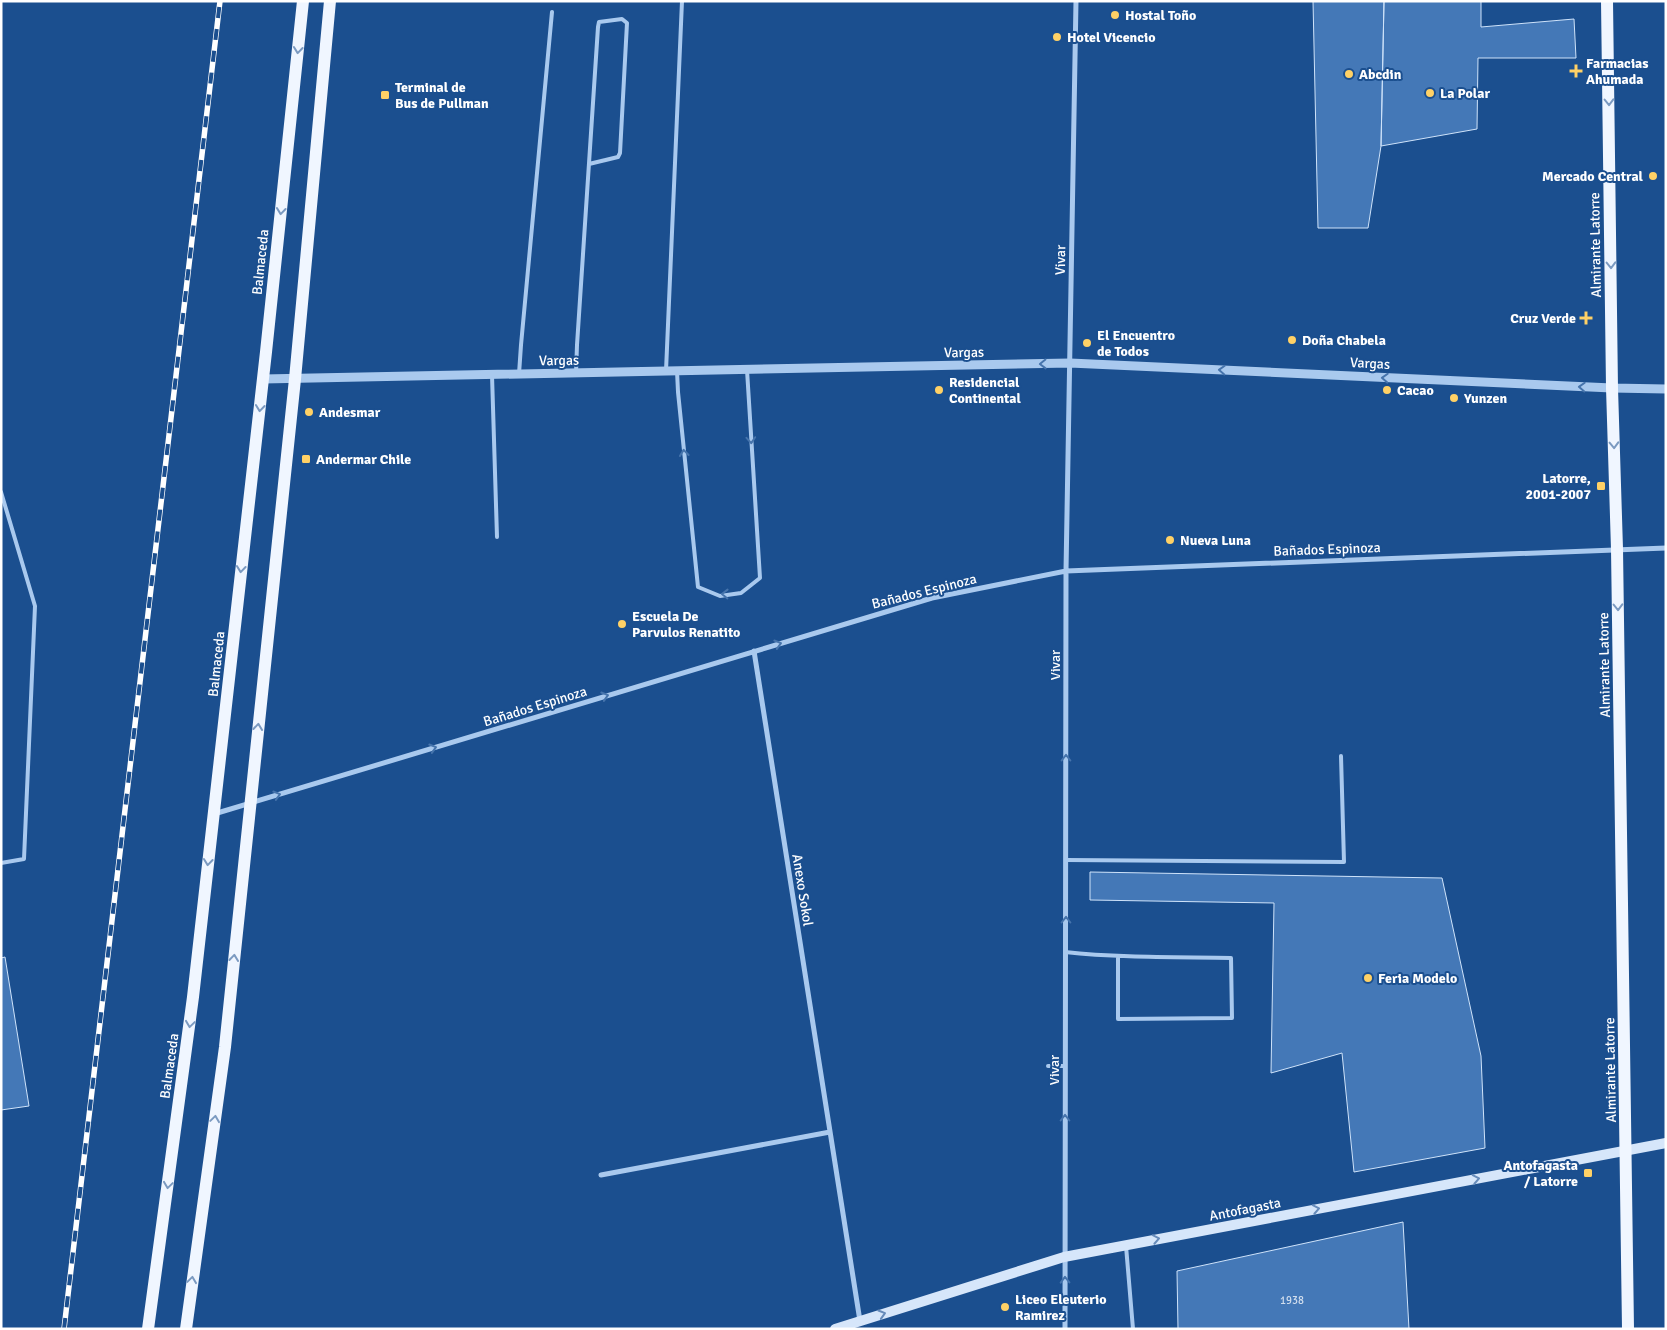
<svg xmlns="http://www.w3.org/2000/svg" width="1667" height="1330" font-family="Signika,sans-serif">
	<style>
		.building { fill: #4478b7; stroke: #cfe3fa }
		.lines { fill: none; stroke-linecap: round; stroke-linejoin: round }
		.service { stroke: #a9c9ee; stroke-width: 4 }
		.minor { stroke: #a9c9ee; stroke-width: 5 }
		.tertiary { stroke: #a9c9ee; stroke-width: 9 }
		.secondary { stroke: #d6e6fa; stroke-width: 10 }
		.primary { stroke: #f0f6ff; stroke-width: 12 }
		.rail-casing { stroke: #fff; stroke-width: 5.5 }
		.rail { stroke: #1b4f8f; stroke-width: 4; stroke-dasharray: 11; stroke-linecap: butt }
		.oneway { stroke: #7b9ac1 }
		.oneway2 { stroke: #4674ac }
		.oneway3 { stroke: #668bba }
		.poi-dot { fill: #ffd166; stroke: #1b4f8f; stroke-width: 2 }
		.labels { text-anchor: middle; stroke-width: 4; stroke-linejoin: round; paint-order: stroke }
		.number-label { font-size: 11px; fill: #d0dded }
		.poi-label { font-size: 14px; font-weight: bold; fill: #fff; stroke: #1b4f8f; text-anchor: start }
		.street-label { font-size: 14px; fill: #fff; stroke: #1b4f8f }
	</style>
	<rect width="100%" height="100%" fill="#1b4f8f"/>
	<!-- building -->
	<path class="building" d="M1313 1H1384L1381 146 1368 228H1318Z
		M1384 1H1481V27L1574 19 1576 58H1478L1477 129 1381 146Z
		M1090 872 1442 878 1481 1056 1485 1148 1354 1172 1342 1053 1271 1073 1274 903 1090 900Z
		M5 957 29 1106 1 1110V958Z
		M1403 1222 1409 1329H1178L1177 1271Z"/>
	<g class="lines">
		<!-- service -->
		<path class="service" d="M666 371 682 1
			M677 371 678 392 698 587 720 596 741 593 760 578 747 370
			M576 373 577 345 598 27 599 22 622 19 627 23 620 153 618 157 589 164
			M519 374 521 345 552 12
			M492 375 497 537
			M1 492 35 606 24 859 1 863
			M1066 860 1344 862 1341 756
			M1065 952C1120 958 1176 957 1231 958L1232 1018 1118 1019V956
			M1048 1066H1065
			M1126 1246 1133 1329"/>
		<!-- minor -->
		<path class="minor" d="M754 651 860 1321
			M214 814 932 598 1066 571 1666 548
			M601 1175 830 1132
			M1065 1329 1066 571 1076 1"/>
		<!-- tertiary -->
		<path class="tertiary" d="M263 379 1070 363 1612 388 1666 389"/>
		<!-- secondary -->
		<path class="secondary" d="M835 1329 1064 1257 1666 1143"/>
		<!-- primary -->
		<path class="primary" d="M1607 1 1612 388 1617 549 1628 1329
			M148 1329 193 997 266 352 303 1
			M186 1329 225 1047 295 379 330 1"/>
		<defs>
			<path id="rail" d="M64 1329 220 1"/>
		</defs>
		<!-- rail casing -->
		<use href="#rail" class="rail-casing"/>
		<!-- rail -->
		<use href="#rail" class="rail"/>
	</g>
	<!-- one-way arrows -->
	<defs><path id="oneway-chevron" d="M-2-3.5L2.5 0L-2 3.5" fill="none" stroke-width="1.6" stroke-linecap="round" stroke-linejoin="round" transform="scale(1.25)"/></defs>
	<g class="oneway">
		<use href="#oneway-chevron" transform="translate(298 50) rotate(96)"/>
		<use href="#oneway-chevron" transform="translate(1609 102) rotate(89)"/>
		<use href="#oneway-chevron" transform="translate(281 211) rotate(96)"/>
		<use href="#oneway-chevron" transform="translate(1611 265) rotate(89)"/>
		<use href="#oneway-chevron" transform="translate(260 408) rotate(96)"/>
		<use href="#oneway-chevron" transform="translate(1614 445) rotate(88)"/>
		<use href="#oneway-chevron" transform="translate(241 569) rotate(96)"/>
		<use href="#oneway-chevron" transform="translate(1618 607) rotate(89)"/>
		<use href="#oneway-chevron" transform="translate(258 727) rotate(-84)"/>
		<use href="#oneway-chevron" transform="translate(208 862) rotate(96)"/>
		<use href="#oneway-chevron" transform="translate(234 958) rotate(-84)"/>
		<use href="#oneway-chevron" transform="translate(190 1024) rotate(98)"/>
		<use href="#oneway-chevron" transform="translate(215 1119) rotate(-82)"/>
		<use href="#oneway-chevron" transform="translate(168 1185) rotate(98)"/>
		<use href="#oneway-chevron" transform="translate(192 1280) rotate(-82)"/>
	</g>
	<g class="oneway2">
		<use href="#oneway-chevron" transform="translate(1043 364) rotate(179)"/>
		<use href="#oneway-chevron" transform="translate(1222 370) rotate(-177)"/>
		<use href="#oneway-chevron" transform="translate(1385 378) rotate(-177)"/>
		<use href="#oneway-chevron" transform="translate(1582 387) rotate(-177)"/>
		<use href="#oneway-chevron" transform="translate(751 440) rotate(86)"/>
		<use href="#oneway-chevron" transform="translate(684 453) rotate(-96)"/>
		<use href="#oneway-chevron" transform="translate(725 594) rotate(-179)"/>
		<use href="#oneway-chevron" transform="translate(778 644) rotate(-17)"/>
		<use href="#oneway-chevron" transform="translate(605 696) rotate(-17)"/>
		<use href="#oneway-chevron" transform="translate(433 748) rotate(-17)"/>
		<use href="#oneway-chevron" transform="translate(1066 758) rotate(-90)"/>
		<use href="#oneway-chevron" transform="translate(277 795) rotate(-17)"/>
		<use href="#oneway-chevron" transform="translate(1066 920) rotate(-90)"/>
		<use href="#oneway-chevron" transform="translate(1065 1118) rotate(-90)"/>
		<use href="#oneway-chevron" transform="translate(1065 1280) rotate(-91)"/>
	</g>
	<g class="oneway3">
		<use href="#oneway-chevron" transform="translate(1476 1179) rotate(-11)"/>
		<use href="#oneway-chevron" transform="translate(1316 1209) rotate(-11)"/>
		<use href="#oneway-chevron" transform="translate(1156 1239) rotate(-11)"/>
		<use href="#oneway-chevron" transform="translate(882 1314) rotate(-17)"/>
	</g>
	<!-- markers -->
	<g class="poi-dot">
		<circle cx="1115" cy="15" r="5"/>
		<circle cx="1057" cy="37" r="5"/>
		<path d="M1573.5 63.5h5v5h5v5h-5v5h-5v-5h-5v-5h5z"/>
		<circle cx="1349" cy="74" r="5"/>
		<circle cx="1430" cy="93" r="5"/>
		<rect x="380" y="90" width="10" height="10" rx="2.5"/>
		<circle cx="1653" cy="176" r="5"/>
		<path d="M1583.5 310.5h5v5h5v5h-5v5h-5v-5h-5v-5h5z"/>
		<circle cx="1292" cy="340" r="5"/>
		<circle cx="1087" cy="343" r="5"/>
		<circle cx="939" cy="390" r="5"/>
		<circle cx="1387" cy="390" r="5"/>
		<circle cx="1454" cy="398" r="5"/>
		<circle cx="309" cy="412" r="5"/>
		<rect x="301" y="454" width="10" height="10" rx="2.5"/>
		<rect x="1596" y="481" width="10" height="10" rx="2.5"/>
		<circle cx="1170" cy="540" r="5"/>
		<circle cx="622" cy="624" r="5"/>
		<circle cx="1368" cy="978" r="5"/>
		<rect x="1583" y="1168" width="10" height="10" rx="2.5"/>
		<circle cx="1005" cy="1307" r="5"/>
	</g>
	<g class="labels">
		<!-- number labels -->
		<g class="number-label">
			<text x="1292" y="1304">1938</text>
		</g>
		<!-- poi labels -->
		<g class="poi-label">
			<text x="1125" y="20">Hostal Toño</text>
			<text x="1067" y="42">Hotel Vicencio</text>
			<text x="1586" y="68">Farmacias<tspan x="1586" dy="16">Ahumada</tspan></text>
			<text x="1359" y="79">Abcdin</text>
			<text x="395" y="92">Terminal de<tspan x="395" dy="16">Bus de Pullman</tspan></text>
			<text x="1440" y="98">La Polar</text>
			<text x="1643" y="181" text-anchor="end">Mercado Central</text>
			<text x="1576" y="323" text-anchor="end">Cruz Verde</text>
			<text x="1097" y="340">El Encuentro<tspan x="1097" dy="16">de Todos</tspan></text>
			<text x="1302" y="345">Doña Chabela</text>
			<text x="949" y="387">Residencial<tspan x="949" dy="16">Continental</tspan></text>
			<text x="1397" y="395">Cacao</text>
			<text x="1464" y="403">Yunzen</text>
			<text x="319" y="417">Andesmar</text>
			<text x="316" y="464">Andermar Chile</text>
			<text x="1591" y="483" text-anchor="end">Latorre,<tspan x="1591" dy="16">2001-2007</tspan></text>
			<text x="1180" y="545">Nueva Luna</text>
			<text x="632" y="621">Escuela De<tspan x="632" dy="16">Parvulos Renatito</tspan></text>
			<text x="1378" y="983">Feria Modelo</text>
			<text x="1578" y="1170" text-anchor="end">Antofagasta<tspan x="1578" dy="16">/ Latorre</tspan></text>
			<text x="1015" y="1304">Liceo Eleuterio<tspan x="1015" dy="16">Ramirez</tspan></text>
		</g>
		<!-- street labels -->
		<g class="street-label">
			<text transform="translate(1595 245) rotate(-91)" y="5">Almirante Latorre</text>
			<text transform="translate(1060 260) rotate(-89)" y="5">Vivar</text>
			<text transform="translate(260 262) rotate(-84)" y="5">Balmaceda</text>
			<text transform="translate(964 352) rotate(-1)" y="5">Vargas</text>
			<text transform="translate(559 360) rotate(-1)" y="5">Vargas</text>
			<text transform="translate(1370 363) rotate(3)" y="5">Vargas</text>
			<text transform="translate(1327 549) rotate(-2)" y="5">Bañados Espinoza</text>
			<text transform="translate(924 591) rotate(-14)" y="5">Bañados Espinoza</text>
			<text transform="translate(216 664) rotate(-84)" y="5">Balmaceda</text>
			<text transform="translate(1055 665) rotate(-90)" y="5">Vivar</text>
			<text transform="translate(1604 665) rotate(-91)" y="5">Almirante Latorre</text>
			<text transform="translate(535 706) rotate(-17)" y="5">Bañados Espinoza</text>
			<text transform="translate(803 890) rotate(81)" y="5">Anexo Sokol</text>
			<text transform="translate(169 1066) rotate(-82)" y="5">Balmaceda</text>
			<text transform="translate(1054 1070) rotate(-90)" y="5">Vivar</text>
			<text transform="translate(1610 1070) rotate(-91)" y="5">Almirante Latorre</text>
			<text transform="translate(1245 1209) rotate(-11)" y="5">Antofagasta</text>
		</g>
	</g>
	<!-- border -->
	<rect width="1667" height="1330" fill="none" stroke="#ffffff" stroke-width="5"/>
</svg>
